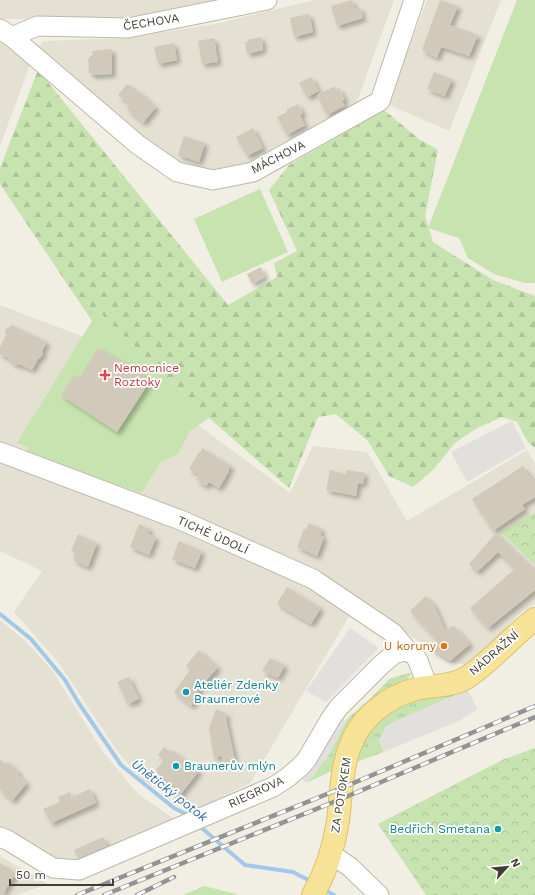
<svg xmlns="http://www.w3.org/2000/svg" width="535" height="895" font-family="'Work Sans',sans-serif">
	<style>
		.residential { fill: #e4e0d2 }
		.grass { fill: url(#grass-tufts) }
		.forest { fill: url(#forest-firs) }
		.park { fill: url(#park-crowns) }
		.garden { fill: #c7e3af }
		.parking { fill: #e2e0dc }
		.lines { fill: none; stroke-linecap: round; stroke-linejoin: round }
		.stream { stroke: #a4c8ea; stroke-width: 4 }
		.building { fill: #d1caba; filter: url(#shadow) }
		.minor-casing { stroke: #beb9aa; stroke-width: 21 }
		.major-casing { stroke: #dac169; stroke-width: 24 }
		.minor { stroke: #fff; stroke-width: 19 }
		.major { stroke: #f7e397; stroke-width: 22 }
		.rail-casing { stroke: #939393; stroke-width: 4.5 }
		.rail { stroke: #fff; stroke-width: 3; stroke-dasharray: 9; stroke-linecap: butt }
		.health-dot { fill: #e0444e; stroke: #fff; stroke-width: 1.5 }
		.food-dot { fill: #e8710a; stroke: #fff; stroke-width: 1.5 }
		.culture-dot { fill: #0f9aa8; stroke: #fff; stroke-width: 1.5 }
		.labels { text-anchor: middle; stroke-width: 3.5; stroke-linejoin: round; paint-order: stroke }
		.street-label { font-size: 12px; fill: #423e34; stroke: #fff }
		.health-label { font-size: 12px; fill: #be3a42; stroke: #fff; text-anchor: start }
		.food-label { font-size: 12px; fill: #c56008; stroke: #fff; text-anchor: end }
		.culture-label { font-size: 12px; fill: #0d838f; stroke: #fff; text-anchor: start }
		.water-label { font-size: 13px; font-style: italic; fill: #366ea6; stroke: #fff }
	</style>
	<defs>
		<pattern id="grass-tufts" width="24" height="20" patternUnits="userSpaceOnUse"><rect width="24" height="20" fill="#c7e3af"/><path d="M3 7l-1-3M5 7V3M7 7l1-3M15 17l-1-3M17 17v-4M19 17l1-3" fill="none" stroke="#acc497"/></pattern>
		<pattern id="forest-firs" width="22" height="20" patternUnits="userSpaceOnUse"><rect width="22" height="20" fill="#c7e3af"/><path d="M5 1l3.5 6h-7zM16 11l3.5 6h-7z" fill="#acc497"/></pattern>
		<pattern id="park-crowns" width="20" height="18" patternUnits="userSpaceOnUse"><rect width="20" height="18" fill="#c7e3af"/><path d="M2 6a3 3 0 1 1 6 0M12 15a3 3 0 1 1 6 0" fill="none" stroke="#acc497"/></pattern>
		<filter id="shadow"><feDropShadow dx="3.5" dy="3.5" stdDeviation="2" flood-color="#0004"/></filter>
	</defs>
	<rect width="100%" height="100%" fill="#f1eee4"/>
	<!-- residential -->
	<path class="residential" d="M0 0H225L194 7 114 19H0Z
		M314 0H394L351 118 250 168 214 174 177 166 37 50 43 41 128 38 215 24Z
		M427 0H501L449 131 387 104Z
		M0 40 30 65 0 146Z
		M0 305 79 335 155 375 179 411 290 493 313 446 367 452 407 521 527 450 535 464V604L518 615 470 665 448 662 314 568 104 481 0 442Z
		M0 461 92 495 291 576 351 613 250 783 195 810 143 780 117 751 59 663 14 612 42 571 0 551Z
		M0 620 25 641 52 670 103 752 137 793 174 819 80 863 55 861 0 829Z
		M0 856 48 884 16 895H0Z"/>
	<!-- grass -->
	<path class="grass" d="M412 672 406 682 380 695 358 712 346 729 337 748 334 770 306 783 315 774 346 720 370 699 389 679Z
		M465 688 467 690 387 725 379 741 384 752 354 763 362 740 373 724 404 702Z"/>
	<!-- forest -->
	<path class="forest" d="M38 70 228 305 277 277 274 263 297 251 269 190 289 165 384 110 419 139 438 150 425 216 433 242 493 280 535 296V448L528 442 517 422 502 417 477 428 455 443 434 469 413 487 389 476 368 441 336 414 318 417 289 488 209 418 98 311 92 321 0 184V168Z"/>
	<!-- park -->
	<path class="park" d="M535 513V565L501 532Z
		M535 748V895H426L378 824 502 760Z"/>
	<!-- garden -->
	<path class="garden" d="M517 0H535V283H525L494 274 468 258 459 238 428 228Z
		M260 189 288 252 222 282 194 219Z
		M98 311 209 418 190 431 178 454 161 462 141 493 26 453 28 447 17 443Z
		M204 886 236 894 237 895H183Z"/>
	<!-- parking -->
	<path class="parking" d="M512 421 526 448 467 482 451 452Z
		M350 628 379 648 326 702 306 691Z
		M467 690 473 699 477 709 461 720 384 752 379 741 387 725Z
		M340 717 346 722 329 755 315 774 306 783 301 777Z"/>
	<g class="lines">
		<!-- stream -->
		<path class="stream" d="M0 614 31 639 65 680 78 702 121 765 174 808 184 813 189 817
			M197 824 245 865 293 872 312 882
			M323 889 334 895"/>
	</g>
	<!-- building -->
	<path class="building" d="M352 0 355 9 360 7 363 18 337 26 331 6Z
		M440 0 458 6 450 25 478 35 469 56 441 47 437 58 422 50Z
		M309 14 313 32 294 37 290 18Z
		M260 37 262 39 263 50 247 54 245 42H248V40Z
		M214 38 218 62 202 64 198 41Z
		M174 43 177 60 158 64 154 47Z
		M112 49V74L91 75V73H89L88 58H90V56L93 55 92 51Z
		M434 72 452 79 445 96 427 89Z
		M311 77 319 91 307 97 299 83Z
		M127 84 138 91 156 107 143 123 127 109 130 105 118 95Z
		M335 86 336 90 339 88 345 99 342 101 345 106 327 115 317 95Z
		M298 104 303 113 300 115 305 125 287 135 277 117 287 112 286 110Z
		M253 128 263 148 247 156 236 137Z
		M184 136 205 143 199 162 178 155Z
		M261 267 265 277 252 284 247 274Z
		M12 325 47 342 42 351 43 355 38 359 32 370 21 365 14 364 8 358 0 354V347L6 335 5 330Z
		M98 348 139 372V373L150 381 117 432 61 395 74 375 79 378Z
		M202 448 231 466 228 470 229 471 219 488 209 482 206 486 196 480 199 475 189 469 199 452 200 453Z
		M523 466 535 484V497L522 505 525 509 493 531 472 499Z
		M330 470 346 474 347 470 365 473 363 484 358 483 356 496 326 490Z
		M309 523 322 529 320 535 324 537 317 556 297 547 304 529H306Z
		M139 524 150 529 148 534 156 537 149 555 130 547Z
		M496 533 535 571V590L488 628 470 608 515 569 498 552 477 572 469 564Z
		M78 534 97 543 88 567 73 560 76 553 71 551Z
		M179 541 202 551 195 568 172 559Z
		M287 587 321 608 311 624 277 604Z
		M426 596 434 605 445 630 454 626 470 644 450 661 431 650 437 640 410 611Z
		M199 650 218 667 197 691 200 694 191 706 174 692 190 670 186 666Z
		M270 658 285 665 278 678 262 671Z
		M129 677 139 699 128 704 117 682Z
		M216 709 227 714 226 719 235 760 223 763 222 756 214 758 209 728Z
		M164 747 171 752 172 750 199 771 180 795 169 787 172 784 155 771 164 760 158 755Z
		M0 759 6 764 8 762 19 773 18 775 27 783 12 801 0 790Z
		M90 789 96 803 51 823 43 809 60 802 58 797 70 792 72 797Z
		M103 837 107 846 78 859 74 850Z
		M0 863 16 873 2 895H0Z"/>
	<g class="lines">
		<defs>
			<path id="minor" d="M0 29 12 37 137 144 177 172 213 180 253 172 380 101 414 0
				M12 37 37 26 128 28 267 0
				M0 452 183 521 313 579 393 633 408 651
				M0 837 9 841 53 868 79 870 273 787 287 778 301 766 307 759 331 718 339 707 381 665 394 654 404 651 414 654 418 661 428 687
				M331 854 350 867 379 895"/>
			<path id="major" d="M313 895C326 872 334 847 338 821 341 797 341 771 349 749 359 719 386 697 416 689 432 685 451 687 466 678 491 662 511 637 535 619"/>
		</defs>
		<!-- minor casing -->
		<use href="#minor" class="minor-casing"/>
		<!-- major casing -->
		<use href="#major" class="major-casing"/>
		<!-- minor -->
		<use href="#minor" class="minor"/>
		<!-- major -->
		<use href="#major" class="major"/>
		<defs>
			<path id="rail" d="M77 895 337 790 535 706
				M104 895 341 799 535 717
				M137 895 174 877"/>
		</defs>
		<!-- rail casing -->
		<use href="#rail" class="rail-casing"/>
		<!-- rail -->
		<use href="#rail" class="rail"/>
	</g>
	<!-- markers -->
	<path class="health-dot" d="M103 369h4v4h4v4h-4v4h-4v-4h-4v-4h4z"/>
	<circle class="food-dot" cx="444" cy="646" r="4"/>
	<g class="culture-dot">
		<circle cx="186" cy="692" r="4"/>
		<circle cx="176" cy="766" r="4"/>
		<circle cx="498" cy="829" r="4"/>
	</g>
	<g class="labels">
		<!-- street labels -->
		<g class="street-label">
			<text transform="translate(151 22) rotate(-9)" y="4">ČECHOVA</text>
			<text transform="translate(278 157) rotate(-27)" y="4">MÁCHOVA</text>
			<text transform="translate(213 535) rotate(24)" y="4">TICHÉ ÚDOLÍ</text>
			<text transform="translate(494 653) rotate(-41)" y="4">NÁDRAŽNÍ</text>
			<text transform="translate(256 792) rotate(-25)" y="4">RIEGROVA</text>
			<text transform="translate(341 795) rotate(-81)" y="4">ZA POTOKEM</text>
		</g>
		<!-- health labels -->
		<g class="health-label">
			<text x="114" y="372">Nemocnice<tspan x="114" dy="14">Roztoky</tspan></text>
		</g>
		<!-- food labels -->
		<g class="food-label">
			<text x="436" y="650">U koruny</text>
		</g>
		<!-- culture labels -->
		<g class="culture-label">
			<text x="194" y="689">Ateliér Zdenky<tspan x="194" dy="14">Braunerové</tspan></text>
			<text x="184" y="770">Braunerův mlýn</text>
			<text x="490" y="833" text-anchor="end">Bedřich Smetana</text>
		</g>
		<!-- water labels -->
		<g class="water-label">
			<text transform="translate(170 790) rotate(38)" y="5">Únětický potok</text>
		</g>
	</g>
	<!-- north arrow -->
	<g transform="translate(507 867) rotate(63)" stroke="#ffffff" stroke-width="3" paint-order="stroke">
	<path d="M0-3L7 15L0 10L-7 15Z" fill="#423e34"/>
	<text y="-6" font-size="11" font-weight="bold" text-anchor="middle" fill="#423e34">N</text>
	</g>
	<!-- scale -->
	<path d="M10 879v6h103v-6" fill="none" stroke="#423e34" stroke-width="2"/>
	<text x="16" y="879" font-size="12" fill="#423e34" stroke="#ffffff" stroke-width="3" paint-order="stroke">50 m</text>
</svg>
